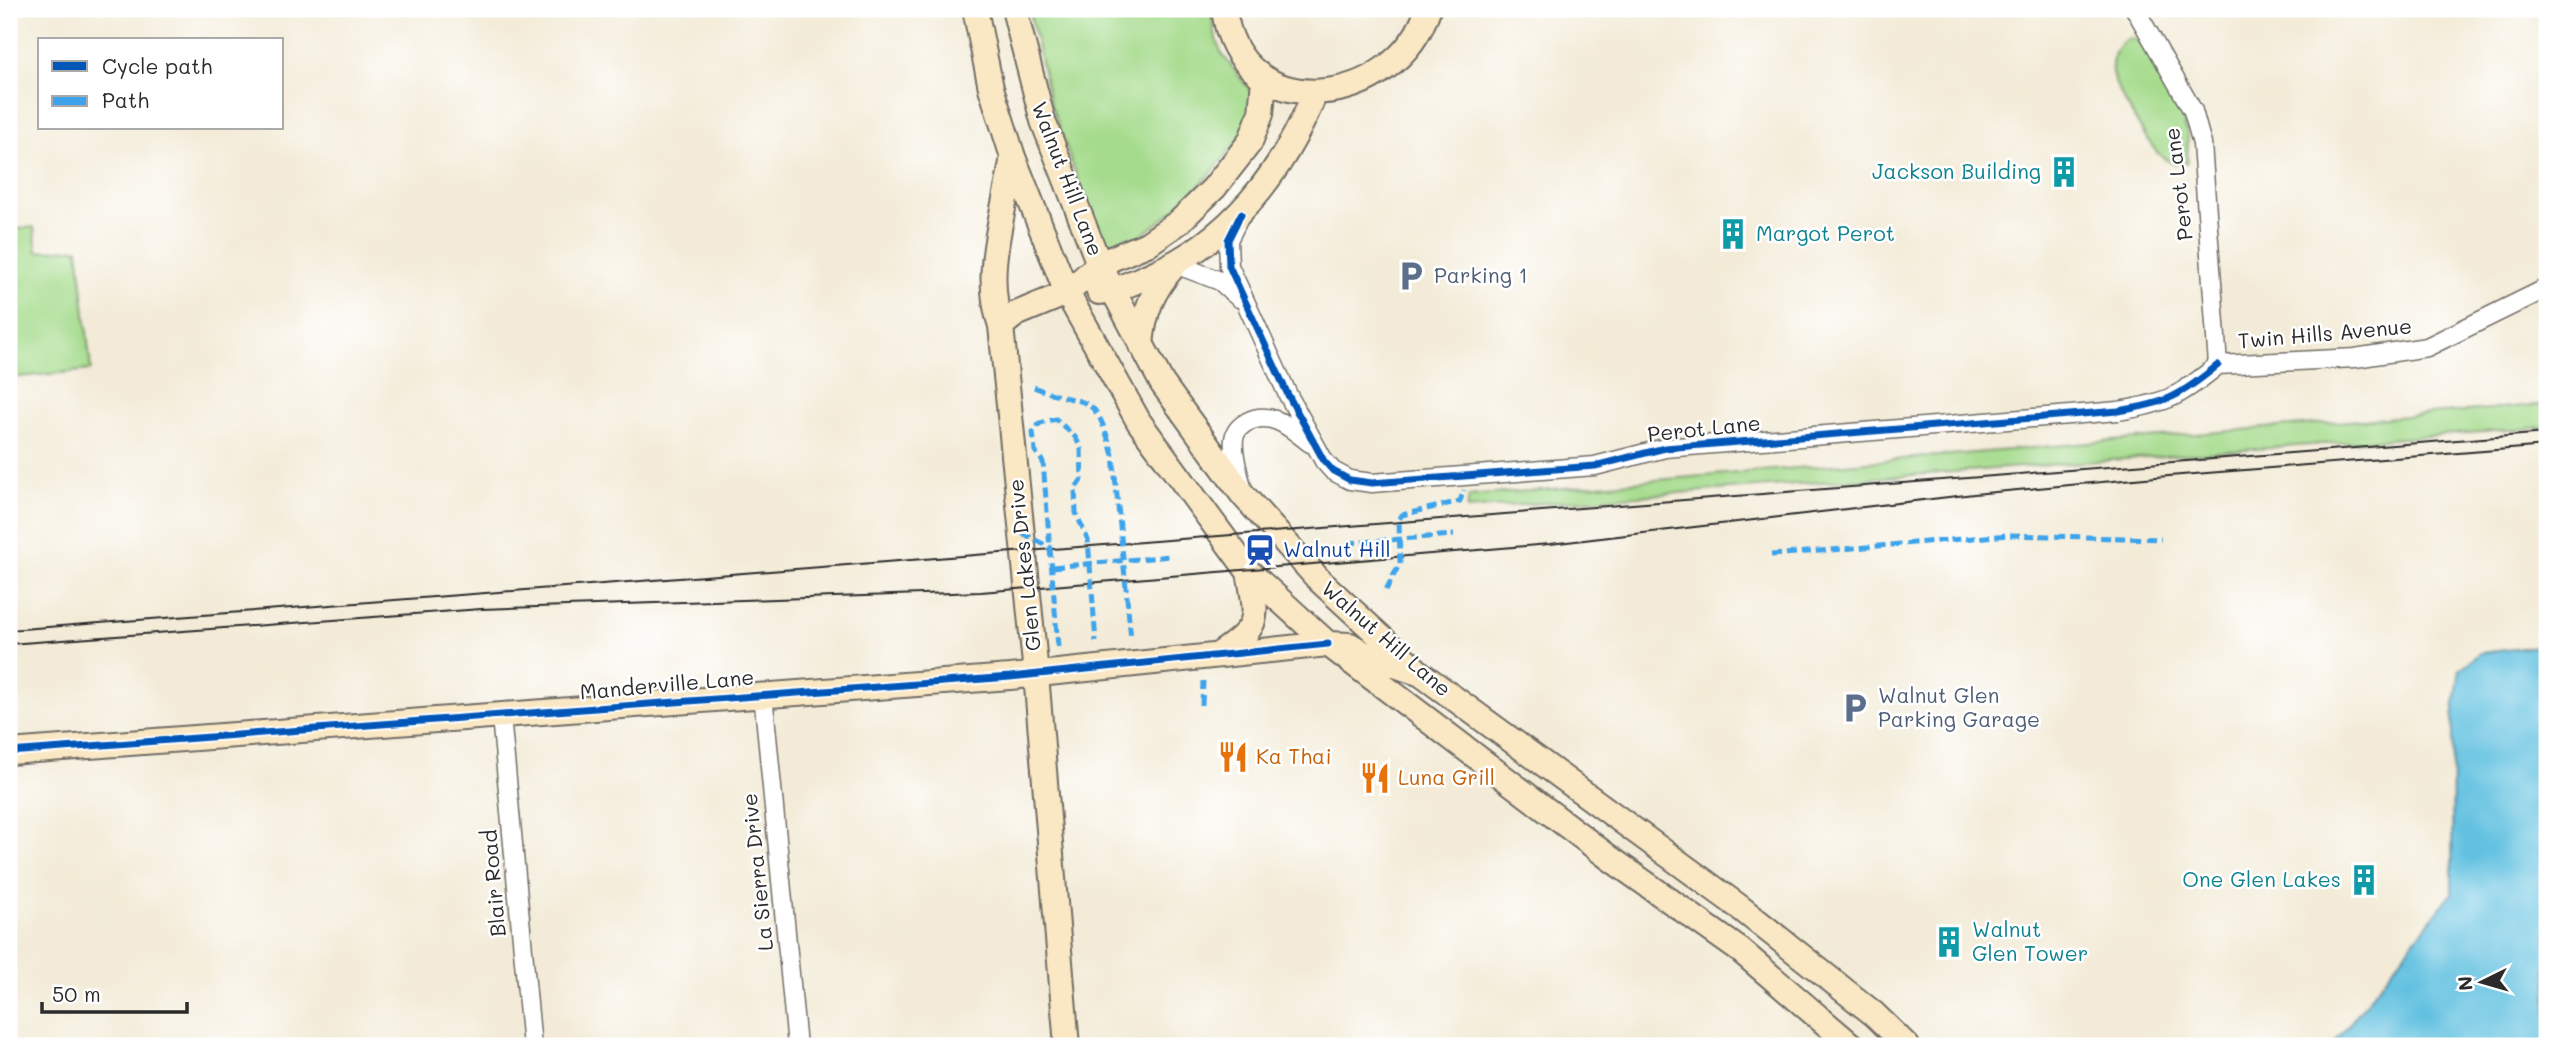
<svg xmlns="http://www.w3.org/2000/svg" width="2556" height="1055" font-family="Mali,sans-serif">
	<style>
		.green { fill: #a5db8c; stroke: #68835c; stroke-width: 2 }
		.water { fill: #62c1e0; stroke: #467686; stroke-width: 2 }
		.lines { fill: none; stroke-linecap: round; stroke-linejoin: round }
		.street-casing { stroke: #716e67; stroke-width: 21 }
		.secondary-casing { stroke: #716e67; stroke-width: 28 }
		.street { stroke: #fff; stroke-width: 18 }
		.secondary { stroke: #fae7c3; stroke-width: 24 }
		.tram { stroke: #2b2b2b; stroke-width: 2 }
		.quiet { stroke: #3ea3eb; stroke-width: 5; stroke-dasharray: 10 5; stroke-linecap: butt }
		.cycleway-casing { stroke: #fff; stroke-width: 11 }
		.cycleway { stroke: #0057b8; stroke-width: 7 }
		.labels { text-anchor: middle; stroke-width: 5; stroke-linejoin: round; paint-order: stroke }
		.culture-label { font-size: 21px; fill: #0d838f; stroke: #fff; text-anchor: end }
		.street-label { font-size: 21px; fill: #2b2b2b; stroke: #fff }
		.service-label { font-size: 21px; fill: #4e5e75; stroke: #fff; text-anchor: start }
		.transit-label { font-size: 21px; fill: #164399; stroke: #fff; text-anchor: start }
		.food-label { font-size: 21px; fill: #c56008; stroke: #fff; text-anchor: start }
	</style>
	<rect width="100%" height="100%" fill="#fff"/>
	<filter id="ink" filterUnits="userSpaceOnUse"><feTurbulence type="fractalNoise" baseFrequency=".0143" numOctaves="2"/><feDisplacementMap in="SourceGraphic" scale="14" xChannelSelector="R" yChannelSelector="G"/><feConvolveMatrix kernelMatrix="1 2 1 2 8 2 1 2 1" color-interpolation-filters="sRGB"/></filter>
	<filter id="wash" filterUnits="userSpaceOnUse"><feTurbulence type="fractalNoise" baseFrequency=".00686" numOctaves="4" result="noise"/><feDisplacementMap in="SourceGraphic" scale="28" xChannelSelector="R" yChannelSelector="G"/><feGaussianBlur stdDeviation="1.57" result="paint"/><feColorMatrix in="noise" values="0 0 0 0 0 0 0 0 0 0 0 0 0 0 0 0 0 1.4 0 .05"/><feComposite in="paint" operator="in"/></filter>
	<g filter="url(#wash)">
		<rect width="100%" height="100%" fill="#f3ebd7"/>
		<!-- green -->
		<path class="green" d="M1029 9H1211L1216 39 1222 54 1253 94C1262 134 1174 213 1143 234 1131 242 1117 247 1104 253L1050 102Z
			M2132 38C2154 45 2181 107 2186 130 2189 141 2188 152 2187 163 2177 167 2166 161 2158 153 2150 146 2116 88 2113 77 2109 63 2116 41 2132 38Z
			M34 227 37 252 78 248 91 370 9 378V230Z
			M2547 404V427L1467 509 1469 496Z"/>
		<!-- water -->
		<path class="water" d="M2547 645V1046H2332L2452 893 2453 717 2460 669 2481 653Z"/>
	</g>
	<g filter="url(#ink)">
		<g class="lines">
			<defs>
				<path id="street" d="M2135 9 2193 111 2202 144 2218 365
					M1238 220 1228 240 1229 266 1288 395 1324 461 1333 471 1350 480 1372 483 1595 466 1665 448 2118 411C2168 403 2180 396 2218 365
					M1175 264 1220 281 1239 298
					M2218 365 2355 358 2427 347 2547 288
					M1242 488C1239 473 1232 454 1234 439 1235 431 1240 426 1247 422 1271 409 1292 429 1310 443
					M763 694 797 1046
					M501 716 532 1046"/>
				<path id="secondary" d="M975 9 991 88 1013 157 1067 293 1139 422 1249 572 1328 644 1611 859 1741 951 1852 1046
					M1014 9 1043 121 1099 264 1162 383 1243 495 1320 581 1421 674 1738 906 1874 1014 1907 1046
					M1224 9C1239 129 1397 109 1428 9
					M1012 161C1004 217 982 271 1001 326L1036 674 1067 1046
					M1099 292C1117 291 1133 282 1150 275 1230 241 1283 172 1315 93
					M1001 326 1016 314 1067 293 1099 264 1147 244 1179 222 1214 188 1250 142 1261 114 1264 79
					M1141 345C1144 312 1152 291 1173 267
					M1218 655C1261 626 1258 620 1249 572
					M9 752 1010 677 1328 644 1350 645 1368 656 1421 674"/>
			</defs>
			<!-- street casing -->
			<use href="#street" class="street-casing"/>
			<!-- secondary casing -->
			<use href="#secondary" class="secondary-casing"/>
			<!-- street -->
			<use href="#street" class="street"/>
			<!-- secondary -->
			<use href="#secondary" class="secondary"/>
			<!-- tram -->
			<path class="tram" d="M9 630 2547 433
				M9 644 481 609 981 592 1550 544 1974 494 2156 477 2547 446"/>
			<!-- quiet -->
			<path class="quiet" d="M1034 387C1087 410 1093 385 1113 455L1131 639
				M1022 533 1051 548
				M1347 543 1454 535
				M1771 555 2009 535 2161 539
				M1053 567 1171 556
				M1386 590 1400 563 1399 519 1402 515 1460 501 1464 490
				M1058 647 1043 462 1035 451 1033 432 1040 423 1056 419 1076 438 1081 449 1082 479 1075 489 1076 513 1088 540 1096 642
				M1202 705 1203 681"/>
			<defs>
				<path id="cycleway" d="M1241 214 1228 240 1229 266 1288 395 1324 461 1333 471 1350 480 1372 483 1595 466 1665 448 2118 411C2168 403 2180 396 2218 365
					M9 752 1010 677 1328 644"/>
			</defs>
			<!-- cycleway casing -->
			<use href="#cycleway" class="cycleway-casing"/>
			<!-- cycleway -->
			<use href="#cycleway" class="cycleway"/>
		</g>
	</g>
	<!-- icons -->
	<defs>
		<symbol id="building-bare" viewBox="-9 -9 18 18"><path d="M-4-6H4V6H1V3H-1V6H-4ZM-2.5-4.3h1.7v1.8h-1.7ZM.8-4.3h1.7v1.8H.8ZM-2.5-1h1.7V.8h-1.7ZM.8-1h1.7V.8H.8Z" fill="#0f9aa8" stroke="#fff" stroke-width="2.5" paint-order="stroke"/></symbol>
		<symbol id="parking-bare" viewBox="-9 -9 18 18"><path d="M-3.5-5.5H1a3.5 3.5 0 0 1 0 7H-1V5.5H-3.5ZM-1-3.4V-.6H.8a1.4 1.4 0 0 0 0-2.8Z" fill="#5c6f8a" stroke="#fff" stroke-width="2.5" paint-order="stroke"/></symbol>
		<symbol id="station-bare" viewBox="-9 -9 18 18"><path d="M-3-6H3Q5-6 5-4V2Q5 4 3 4L4.5 6H3L1.5 4h-3L-3 6H-4.5L-3 4Q-5 4-5 2V-4Q-5-6-3-6ZM-3.5-4v3h7v-3ZM-3.5 1v1.5H-2V1ZM2 1v1.5H3.5V1Z" fill="#1a4fb4" stroke="#fff" stroke-width="2.5" paint-order="stroke"/></symbol>
		<symbol id="restaurant-bare" viewBox="-9 -9 18 18"><path d="M-5-6h1v4h1v-4h1v4h1v-4h1v5L-1.5 .5V6h-2V.5L-5-1ZM5-6V6H3V1.5H1.5Q1.5-4 5-6Z" fill="#e8710a" stroke="#fff" stroke-width="2.5" paint-order="stroke"/></symbol>
	</defs>
	<g fill-rule="evenodd">
		<use href="#building-bare" x="2042" y="150" width="44" height="44"/>
		<use href="#building-bare" x="1711" y="212" width="44" height="44"/>
		<use href="#parking-bare" x="1389" y="254" width="44" height="44"/>
		<use href="#station-bare" x="1238" y="528" width="44" height="44"/>
		<use href="#parking-bare" x="1833" y="686" width="44" height="44"/>
		<use href="#restaurant-bare" x="1211" y="735" width="44" height="44"/>
		<use href="#restaurant-bare" x="1353" y="756" width="44" height="44"/>
		<use href="#building-bare" x="2342" y="858" width="44" height="44"/>
		<use href="#building-bare" x="1927" y="920" width="44" height="44"/>
	</g>
	<g class="labels">
		<!-- culture labels -->
		<g class="culture-label">
			<text x="2041" y="179">Jackson Building</text>
			<text x="1756" y="241" text-anchor="start">Margot Perot</text>
			<text x="2341" y="887">One Glen Lakes</text>
			<text x="1972" y="937" text-anchor="start">Walnut<tspan x="1972" dy="24">Glen Tower</tspan></text>
		</g>
		<!-- street labels -->
		<g class="street-label">
			<text transform="translate(1067 179) rotate(69)" y="7">Walnut Hill Lane</text>
			<text transform="translate(2179 184) rotate(-97)" y="7">Perot Lane</text>
			<text transform="translate(2325 334) rotate(-5)" y="7">Twin Hills Avenue</text>
			<text transform="translate(1704 429) rotate(-6)" y="7">Perot Lane</text>
			<text transform="translate(1025 565) rotate(-96)" y="7">Glen Lakes Drive</text>
			<text transform="translate(1386 639) rotate(41)" y="7">Walnut Hill Lane</text>
			<text transform="translate(667 685) rotate(-5)" y="7">Manderville Lane</text>
			<text transform="translate(758 872) rotate(-96)" y="7">La Sierra Drive</text>
			<text transform="translate(494 883) rotate(-95)" y="7">Blair Road</text>
		</g>
		<!-- service labels -->
		<g class="service-label">
			<text x="1434" y="283">Parking 1</text>
			<text x="1878" y="703">Walnut Glen<tspan x="1878" dy="24">Parking Garage</tspan></text>
		</g>
		<!-- transit labels -->
		<g class="transit-label">
			<text x="1283" y="557">Walnut Hill</text>
		</g>
		<!-- food labels -->
		<g class="food-label">
			<text x="1256" y="764">Ka Thai</text>
			<text x="1398" y="785">Luna Grill</text>
		</g>
	</g>
	<!-- margin -->
	<rect width="2556" height="1055" fill="none" stroke="#fff" stroke-width="35"/>
	<!-- legend -->
	<rect x="38" y="38" width="245" height="91" fill="#ffffff" stroke="#aaaaaa" stroke-width="2"/>
	<rect x="52" y="61" width="35" height="10" fill="#0057b8" stroke="#aaaaaa" stroke-width="2"/>
	<text x="102" y="74" font-size="21" fill="#2b2b2b">Cycle path</text>
	<rect x="52" y="96" width="35" height="10" fill="#3ea3eb" stroke="#aaaaaa" stroke-width="2"/>
	<text x="102" y="108" font-size="21" fill="#2b2b2b">Path</text>
	<!-- north arrow -->
	<g transform="translate(2482 982) rotate(265)" stroke="#ffffff" stroke-width="5" paint-order="stroke">
	<path d="M0-5L12 26L0 18L-12 26Z" fill="#2b2b2b"/>
	<text y="-10" font-size="19" font-weight="bold" text-anchor="middle" fill="#2b2b2b">N</text>
	</g>
	<!-- scale -->
	<path d="M42 1002v10h145v-10" fill="none" stroke="#2b2b2b" stroke-width="3.5"/>
	<text x="52" y="1002" font-size="21" fill="#2b2b2b" stroke="#ffffff" stroke-width="5" paint-order="stroke">50 m</text>
</svg>
